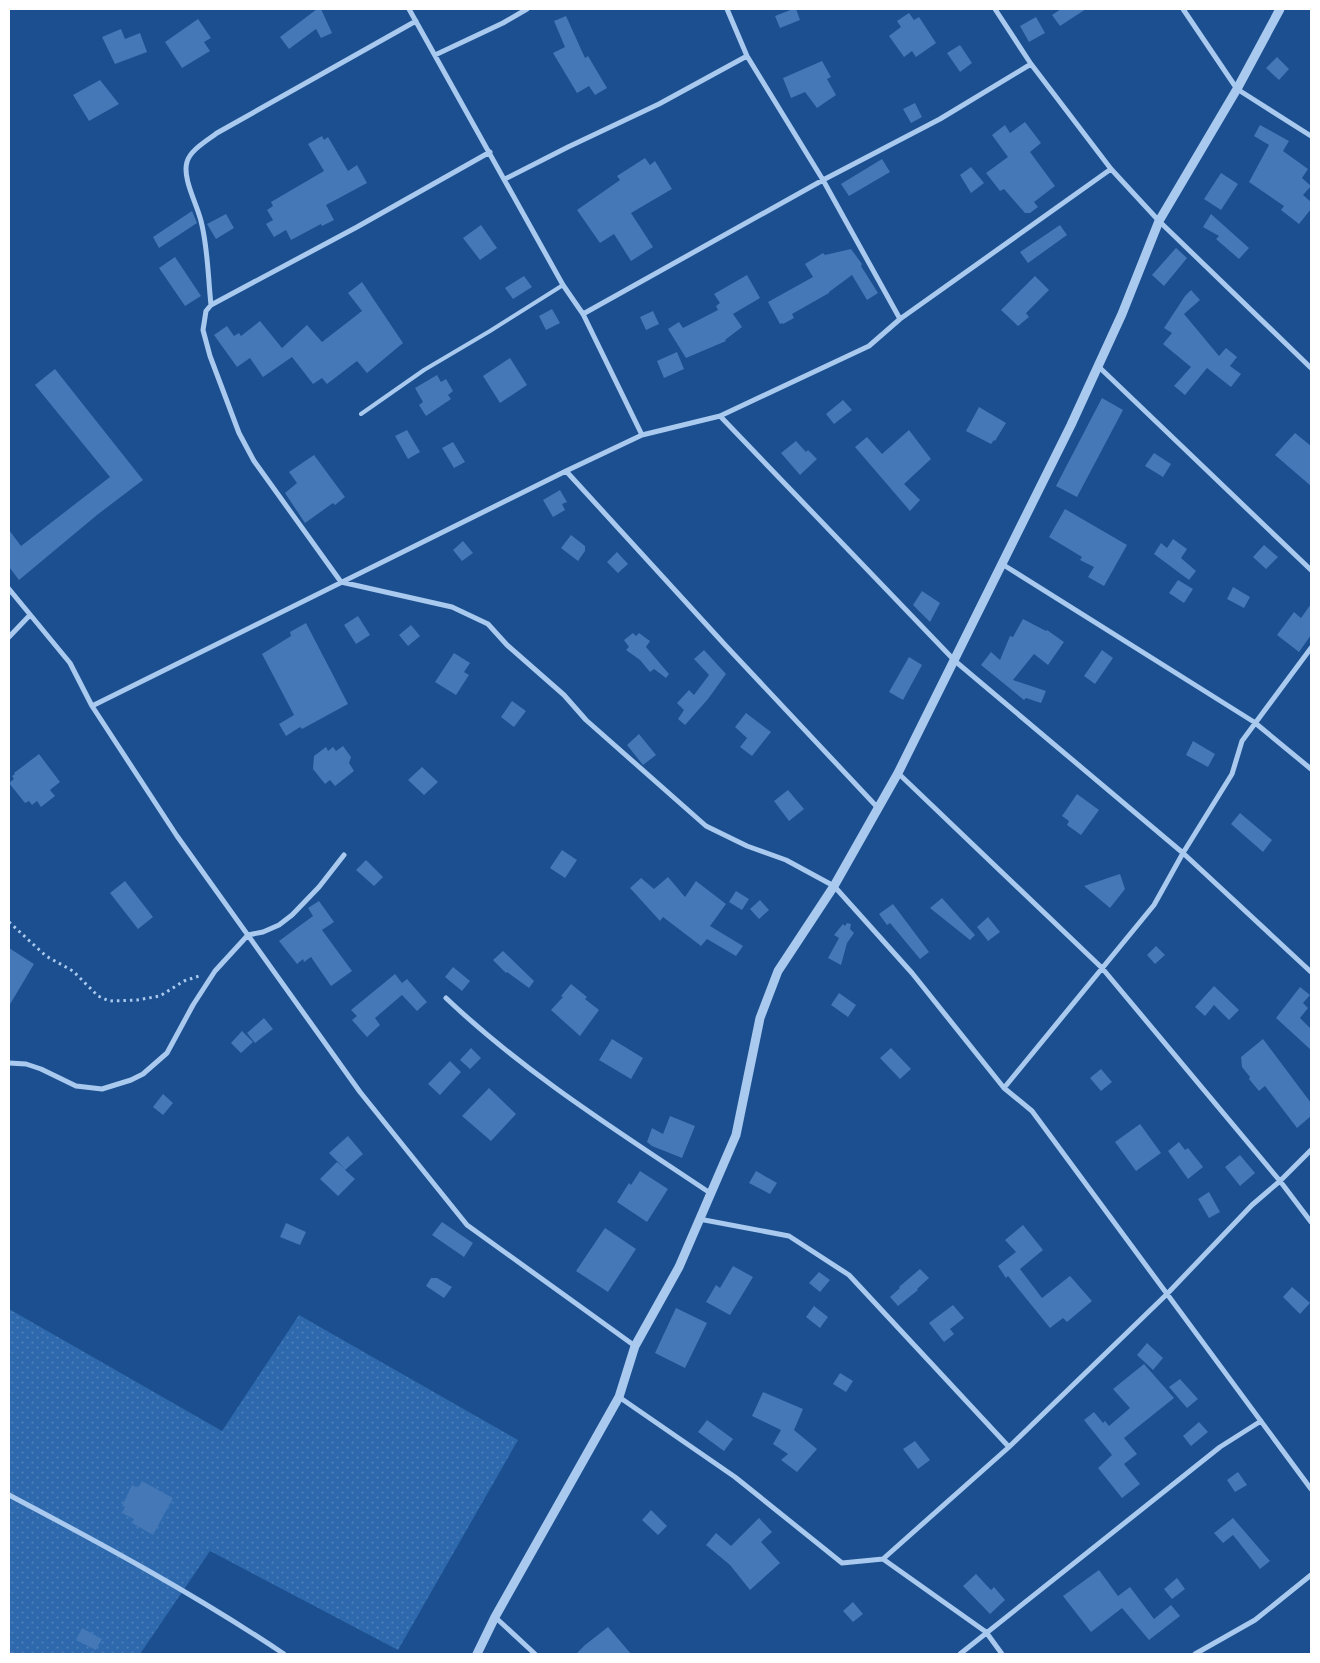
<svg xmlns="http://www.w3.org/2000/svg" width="1320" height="1663" font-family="'Fira Sans Condensed',sans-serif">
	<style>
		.grass { fill: url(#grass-dots) }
		.building { fill: #4478b7 }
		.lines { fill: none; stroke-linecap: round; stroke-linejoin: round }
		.path { stroke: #a9c9ee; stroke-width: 3; stroke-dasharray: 2.5 4; stroke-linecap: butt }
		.service { stroke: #a9c9ee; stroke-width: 4 }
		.minor { stroke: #a9c9ee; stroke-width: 5 }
		.tertiary { stroke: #a9c9ee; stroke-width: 9 }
	</style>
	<defs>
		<pattern id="grass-dots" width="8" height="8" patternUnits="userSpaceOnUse" patternTransform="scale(1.25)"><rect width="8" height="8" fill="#2e69ad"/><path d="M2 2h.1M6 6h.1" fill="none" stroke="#4d80b9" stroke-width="1.8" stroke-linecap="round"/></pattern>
	</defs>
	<rect width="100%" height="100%" fill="#1b4f8f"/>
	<!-- grass -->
	<path class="grass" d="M9 1309 222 1431 299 1315 518 1440 398 1650 210 1551 140 1654H9Z"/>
	<!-- building -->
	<path class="building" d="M317 9H321L332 33 321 38 316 29 289 49 280 37Z
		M793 9H796L800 20 780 28 775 16Z
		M1061 9H1086L1060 26 1052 15Z
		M909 13 914 20 919 17 936 43 916 57 912 51 904 57 889 36 901 27 897 21Z
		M566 16 585 58 588 56 607 88 595 95 589 86 577 93 553 53 565 47 554 21Z
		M1036 17 1045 33 1029 42 1020 26Z
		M198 19 211 38 204 42 210 51 182 68 165 42Z
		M121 29 125 39 140 33 147 52 115 64 102 37Z
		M960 45 972 63 960 72 947 53Z
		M1277 57 1289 69 1279 80 1266 68Z
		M822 61 831 77 827 79 836 95 817 108 805 92 791 98 783 78Z
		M100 80 119 104 89 121 73 95Z
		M915 103 922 117 911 123 903 109Z
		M1025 122 1041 143 1030 152 1055 186 1034 202 1038 207 1030 213H1025L1004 189 1000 191 986 173 1008 157 992 135 1005 125 1010 133Z
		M1260 125 1289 141 1283 151 1308 169 1302 178 1311 186 1303 195 1311 202V209L1299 224 1281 210 1284 206 1249 182 1269 145 1254 136Z
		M322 136 324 140 328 137 348 171 357 165 367 183 326 205 334 220 322 226 321 224 291 240 286 230 274 237 266 224 273 220 267 210 273 206 271 202 324 171 308 144Z
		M645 158 650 165 655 161 672 189 631 213 653 247 631 261 614 234 600 243 577 210 620 180 617 176Z
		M882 159 890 172 849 196 841 184Z
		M971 167 984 183 971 193 960 175Z
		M1221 173 1238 184 1221 210 1204 199Z
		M192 211 197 223 159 248 153 237Z
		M226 214 234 228 216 239 207 224Z
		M1211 214 1249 248 1239 259 1216 239 1219 236 1203 227Z
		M481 225 497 248 480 260 463 238Z
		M1060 225 1067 235 1028 263 1020 252Z
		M1176 248 1187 258 1164 286 1152 275Z
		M851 249 862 264 861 266 878 293 867 300 852 275 829 292V293L792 314 794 318 783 324 782 323 780 324 768 302 813 277 805 264 823 253 825 255Z
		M175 257 201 296 185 306 159 268Z
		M747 275 760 298 733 314 742 327 725 340 726 341 686 358 668 329 679 322 683 328 718 310 716 306 720 303 714 294Z
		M524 276 532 287 513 299 505 288Z
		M1035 276 1049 290 1026 313 1029 317 1018 326 1001 310Z
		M362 282 403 343 367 373 357 361 327 384 322 378 313 384 292 357 263 377 250 358 237 367 214 335 227 326 234 336 239 333 241 336 260 321 282 348 307 325 322 342 362 311 348 293Z
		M1191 290 1200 300 1184 314 1219 356 1226 348 1237 357 1230 366 1241 374 1231 387 1207 368 1185 395 1174 386 1191 367 1163 344 1172 333 1164 328 1185 296Z
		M552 309 560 323 546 330 539 316Z
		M653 311 659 324 646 330 640 317Z
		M677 352 684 369 664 378 657 361Z
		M510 358 527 385 500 403 483 376Z
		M55 369 143 480 97 515 19 580 9 567V530L21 546 110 477 35 385Z
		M437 375 441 382 446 379 453 391 448 395 451 399 426 416 419 405 423 402 415 388Z
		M1102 398 1123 410 1077 497 1056 486Z
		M843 400 852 410 834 424 826 414Z
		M979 407 1006 423 995 441 994 440 991 444 966 431Z
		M407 430 420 452 408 459 395 436Z
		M909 430 931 459 904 484 920 500 910 511 855 447 867 437 882 454Z
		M1295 433 1311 446V486L1275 455Z
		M796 441 806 452 808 450 817 459 800 475 781 453Z
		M453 442 465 462 454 468 442 448Z
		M1154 453 1171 464 1163 477 1145 466Z
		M314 455 345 497 335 505 333 503 305 523 285 493 297 483 289 472Z
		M560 490 567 502 562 504 565 510 553 517 543 500Z
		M1065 509 1127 545 1104 586 1088 577 1094 567 1080 560 1082 557 1049 537Z
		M571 535 585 546V551L578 561 561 548Z
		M1173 539 1187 549 1181 558 1196 571 1189 580 1154 554 1161 543 1167 548Z
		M463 541 473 553 462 561 453 550Z
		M1264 545 1278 557 1266 569 1253 557Z
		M617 552 628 564 618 573 607 562Z
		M1178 580 1193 589 1184 603 1169 593Z
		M1233 587 1250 597 1244 608 1227 599Z
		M922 591 940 603 930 622 913 605Z
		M1311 604V635L1299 652 1277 635 1294 612 1301 618Z
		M358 616 370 635 356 644 344 625Z
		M1023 619 1046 631 1047 630 1064 642 1048 665 1034 654 1013 680 1046 691 1041 703 1026 698 1024 700 981 665 991 652 1000 660 1010 636 1013 637Z
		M306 623 348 704 302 729 300 727 286 736 279 724 294 715 262 654 291 636 290 632Z
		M411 625 420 636 408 646 399 635Z
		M633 633 636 636 639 633 650 641 646 647 669 674 666 678 654 669 650 672 640 660 626 650 629 647 624 640Z
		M704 650 726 674 708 699 685 725 678 719 684 710 677 703 689 690 694 695 709 675 694 659Z
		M1102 650 1113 658 1095 684 1084 676Z
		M454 653 470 663 464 672 469 675 456 695 435 682Z
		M909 657 922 665 903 700 889 692Z
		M512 701 526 711 514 727 501 717Z
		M746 713 771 732 752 756 740 747 747 738 735 727Z
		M639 734 656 755 643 765 627 745Z
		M1193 741 1215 754 1208 767 1186 755Z
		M343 746 351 757 349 763 354 771 335 786 330 780 325 784 313 769 314 756 326 747 328 751 333 747 336 751Z
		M39 754 60 782 50 790 55 796 41 807 37 801 32 805 29 801 25 803 9 783 14 779 12 776 15 774 14 773Z
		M422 767 438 782 424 795 408 780Z
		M788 790 804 809 789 821 774 801Z
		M1077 794 1099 810 1081 835 1067 825 1069 821 1062 816Z
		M1240 813 1272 840 1263 852 1231 824Z
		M562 850 577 860 565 878 550 868Z
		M366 860 383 877 374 886 356 870Z
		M1120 874 1125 889 1110 908 1084 886Z
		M668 877 685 897 696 881 726 904 710 926 743 946 736 956 707 939 701 946 663 917 660 921 630 888 641 878 654 889Z
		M125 881 153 917 138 929 110 893Z
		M736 891 749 899 742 910 729 902Z
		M942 898 975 935 970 940 930 908Z
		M760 900 769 910 759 919 750 909Z
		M319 901 334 922 322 930 352 971 331 986 311 957 304 962 303 959 297 964 279 941 313 916 308 908Z
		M893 904 929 952 920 959 890 923 887 925 879 914Z
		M988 917 1000 932 988 941 977 927Z
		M847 923 851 924 850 929 854 933 847 943 841 965 828 958 839 938 834 935 843 924 845 926Z
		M1156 946 1165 955 1155 964 1147 955Z
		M9 948 34 964 9 1006Z
		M503 951 534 981 529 988 507 972 506 973 493 960Z
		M453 967 470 981 462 991 445 977Z
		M395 974 402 983 407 979 427 1002 417 1011 402 995 375 1018 380 1025 367 1037 352 1020 357 1016 351 1010Z
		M571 984 587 997 585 999 599 1010 580 1036 551 1010 563 997 561 996Z
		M1214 986 1239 1010 1229 1020 1214 1005 1205 1016 1195 1007Z
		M1300 987 1310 995 1303 1003 1308 1008 1300 1018 1311 1029V1050L1276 1018Z
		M839 993 856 1005 848 1017 831 1005Z
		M264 1018 273 1029 255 1043 247 1033Z
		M242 1031 253 1042 241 1053 231 1043Z
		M612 1039 643 1058 631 1079 599 1060Z
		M1263 1039 1311 1103V1116L1297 1128 1265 1086 1259 1091 1249 1079 1250 1077 1242 1067 1241 1057Z
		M471 1048 481 1058 470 1069 460 1060Z
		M891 1048 911 1069 900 1079 880 1058Z
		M450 1061 461 1072 440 1095 428 1084Z
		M1101 1069 1112 1082 1101 1091 1090 1078Z
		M489 1088 516 1114 491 1141 462 1116Z
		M163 1094 173 1103 163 1115 153 1107Z
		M670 1116 695 1126 682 1158 652 1146 647 1142 652 1128 663 1134Z
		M1140 1124 1161 1153 1136 1171 1115 1142Z
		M348 1136 363 1154 345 1170 355 1179 338 1196 320 1179 337 1162 345 1169 329 1153Z
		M1179 1142 1185 1150 1188 1148 1203 1167 1188 1179 1168 1151Z
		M1240 1155 1255 1173 1240 1186 1225 1167Z
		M640 1171 668 1189 647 1222 617 1202 629 1183 631 1185Z
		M756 1171 777 1183 770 1194 749 1183Z
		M1209 1192 1220 1212 1209 1218 1198 1199Z
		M442 1222 473 1243 464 1257 432 1235Z
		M286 1223 306 1232 300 1245 280 1237Z
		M1023 1225 1043 1250 1020 1269 1042 1298 1070 1276 1092 1301 1067 1322 1063 1318 1050 1328 1008 1276 1006 1278 998 1266 1016 1252 1005 1240Z
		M605 1228 636 1249 608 1292 576 1271Z
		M733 1266 753 1277 730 1315 706 1302 716 1285 720 1288Z
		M920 1269 929 1278 917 1289 918 1290 898 1306 890 1297 900 1288 899 1287Z
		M819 1272 830 1280 820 1292 809 1283Z
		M431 1278H437L452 1287 444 1298 426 1286Z
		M1292 1287 1310 1303 1300 1314 1283 1297Z
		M953 1305 964 1318 950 1329 954 1334 944 1342 929 1323Z
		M814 1306 828 1317 820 1328 806 1317Z
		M676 1308 707 1323 685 1368 655 1353Z
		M1147 1343 1163 1358 1153 1370 1137 1355Z
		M1144 1364 1174 1398 1124 1438 1137 1454 1124 1464 1140 1484 1122 1498 1098 1468 1112 1455 1084 1420 1094 1412 1103 1423 1105 1421 1109 1426 1130 1408 1113 1389Z
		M840 1373 853 1381 846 1392 833 1384Z
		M1180 1379 1198 1399 1187 1408 1169 1387Z
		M763 1392 803 1409 794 1430 817 1449 797 1472 781 1460 788 1454 773 1444 781 1430 752 1416Z
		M707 1420 733 1439 724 1451 698 1432Z
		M1199 1422 1208 1432 1191 1446 1183 1436Z
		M915 1441 930 1460 918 1469 903 1449Z
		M1238 1472 1247 1485 1235 1492 1227 1480Z
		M142 1481 173 1498 153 1535 132 1523 134 1519 122 1513 125 1507 122 1506 132 1485 138 1488Z
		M651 1510 667 1526 658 1535 642 1520Z
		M759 1518 772 1532 761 1542 780 1563 750 1590 730 1565 706 1545 716 1533 731 1546Z
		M1233 1518 1270 1561 1260 1569 1233 1535 1223 1543 1214 1533Z
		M1099 1570 1118 1596 1130 1587 1154 1619 1171 1605 1180 1616 1149 1640 1122 1608 1091 1632 1063 1596Z
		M976 1574 991 1590 994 1587 1005 1600 990 1614 963 1586Z
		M1177 1578 1185 1589 1172 1599 1164 1589Z
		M853 1602 863 1614 853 1622 843 1611Z
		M608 1627 631 1654H576L585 1645Z
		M82 1628 102 1639 96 1650 76 1640Z"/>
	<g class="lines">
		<!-- path -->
		<path class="path" d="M9 922 46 956 73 971 98 996 109 1001 137 1000 160 996 184 981 199 976"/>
		<!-- service -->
		<path class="service" d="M361 414 424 370 490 331 563 285"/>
		<!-- minor -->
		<path class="minor" d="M995 9 1031 64 1111 169 1159 221 1311 368
			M1183 9 1237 89 1311 136
			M435 55 503 23 527 9
			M490 152 357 227 211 305 206 311 203 330 210 356 239 433 254 461 341 582 452 607 488 624 507 645 564 695 586 720 706 826 747 846 786 860 834 886 912 973 1004 1088 1032 1111 1311 1489
			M505 179 568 147 659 104 747 56
			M211 305C208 277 208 248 201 221 197 204 182 178 187 162 190 150 208 140 217 133L416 21
			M583 314 823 180 940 119 1031 64
			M900 319 1111 169
			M1098 366 1311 570
			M720 416 955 661 1183 853 1311 972
			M642 435 720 416 869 346 900 319 823 180 747 56 727 9
			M566 471 726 646 878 808
			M1002 564 1254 722 1311 769
			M9 589 70 663 92 706 177 836 360 1092 467 1225 635 1346
			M9 637 30 615
			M92 706 566 471 642 435 583 314 563 285 409 9
			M898 773 1102 968 1280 1181 1311 1222
			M446 998C526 1074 619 1132 710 1193
			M9 1063 26 1064 41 1069 76 1086 102 1089 131 1080 143 1074 167 1053 193 1005 215 971 248 935 263 932 279 925 292 915 319 887 344 855
			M1004 1088 1154 905 1183 853 1232 774 1242 741 1311 648
			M699 1219 789 1236 849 1275 1009 1447
			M619 1397 735 1477 842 1563 883 1559
			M9 1495C102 1544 196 1595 284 1654
			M495 1617 535 1654
			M960 1654 1220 1447 1261 1421
			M1002 1654 986 1632 883 1559 1009 1447 1167 1294 1252 1205 1280 1181 1311 1150
			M1195 1654 1255 1620 1311 1575"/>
		<!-- tertiary -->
		<path class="tertiary" d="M477 1654 495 1617 619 1397 635 1346 679 1267 736 1135 760 1018 778 971 834 886 898 773 1071 425 1122 314 1159 221 1237 89 1280 9"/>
	</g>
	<!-- border -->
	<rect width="1320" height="1663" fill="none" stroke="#ffffff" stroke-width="20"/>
</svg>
